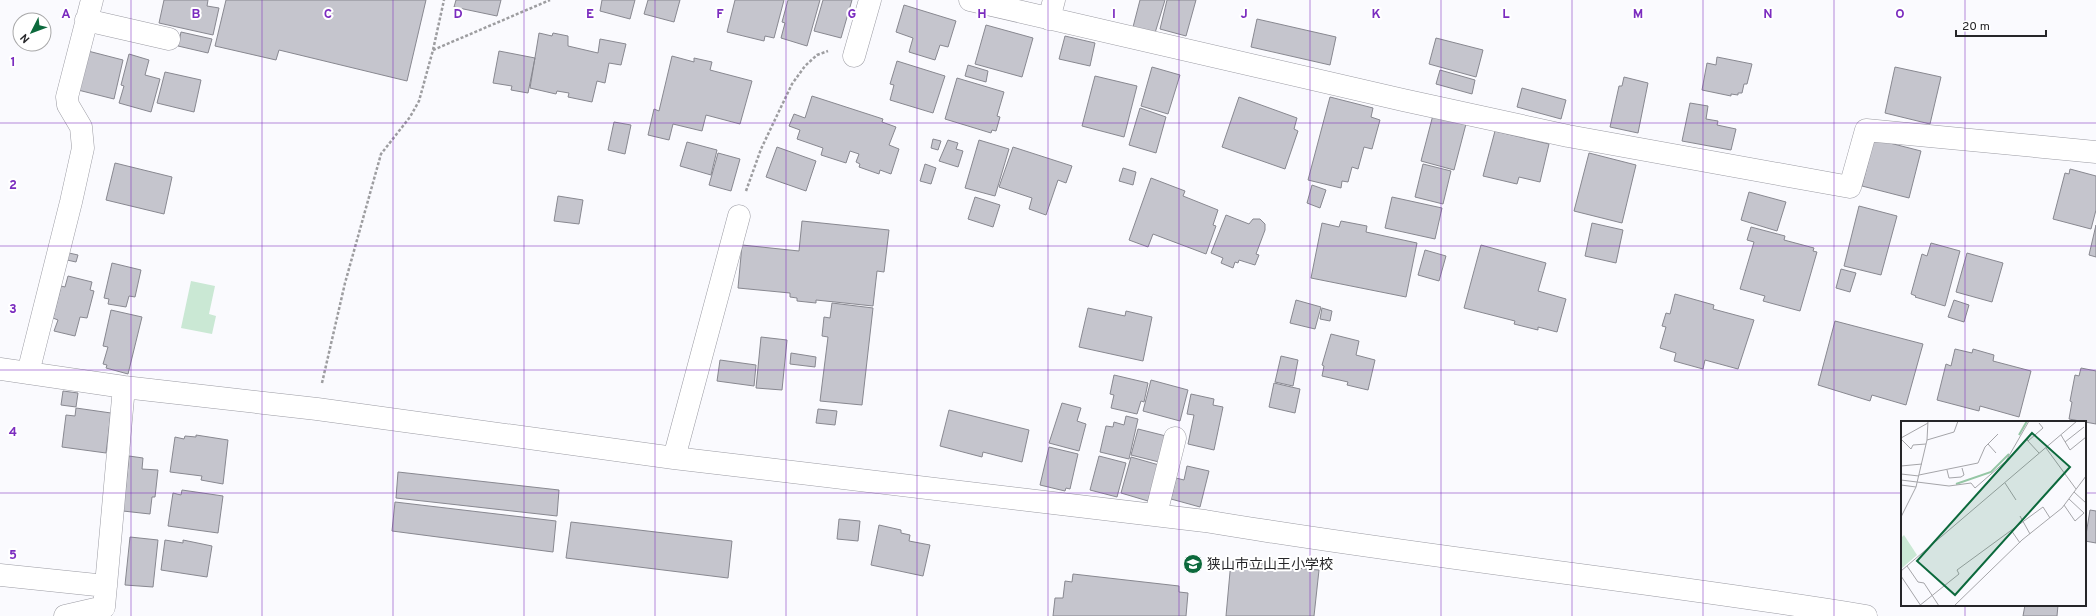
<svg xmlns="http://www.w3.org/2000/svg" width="2096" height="616" font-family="Overpass,'Noto Sans JP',sans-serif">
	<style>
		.green { fill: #cae8d4 }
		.building { fill: #c5c5cd; stroke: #888890 }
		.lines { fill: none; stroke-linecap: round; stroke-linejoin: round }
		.minor-casing { stroke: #9b9ba3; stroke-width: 23 }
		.path { stroke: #9d9da0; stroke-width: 2.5; stroke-dasharray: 3 2; stroke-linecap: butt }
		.minor { stroke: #fff; stroke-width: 22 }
		.grid { fill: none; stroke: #7b2cbf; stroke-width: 1; stroke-opacity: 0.55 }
		.labels { text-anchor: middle; stroke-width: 4; stroke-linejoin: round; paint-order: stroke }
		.poi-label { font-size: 14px; fill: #262629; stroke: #fff; text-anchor: start }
		.inset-river { fill: none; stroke: #95c6a5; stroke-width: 2 }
		.inset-road { fill: none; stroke: #a5a5a9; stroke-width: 1 }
		.view { fill: #0c693c; fill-opacity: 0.15; stroke: #0c693c; stroke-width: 2 }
		.inset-edge { fill: none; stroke: #262629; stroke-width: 2 }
		.grid-label { font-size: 13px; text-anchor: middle; font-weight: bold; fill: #7b2cbf; stroke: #fff; stroke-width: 4; stroke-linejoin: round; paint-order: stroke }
	</style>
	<rect width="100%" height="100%" fill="#fafafe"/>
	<!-- green -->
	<path class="green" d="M191 281 215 286 209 314 216 316 212 334 181 328Z"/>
	<!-- building -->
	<path class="building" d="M164 0H208L207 6 219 8 213 35 159 23Z
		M226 0H426L407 81 279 50 276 60 215 46Z
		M456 0H501L497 16 454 7Z
		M602 0H635L630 19 600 11Z
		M648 0H680L674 22 644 14Z
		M735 0H784L774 38 765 36 764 41 727 32Z
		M788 0H820L807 46 781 38 785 23 782 22Z
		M823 0H852L841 38 814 31Z
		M1140 0H1165L1155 33 1133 27Z
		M1167 0H1196L1186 36 1160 29Z
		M904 5 956 21 948 47 940 45 935 60 909 52 913 38 896 32Z
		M1257 19 1336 37 1330 65 1251 47Z
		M986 25 1033 38 1022 77 975 64Z
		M181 32 212 39 208 53 178 46Z
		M539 33 552 36 553 33 568 36V46L598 53 600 39 626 44 621 65 609 63 605 83 597 81 592 102 568 97 569 93 557 91 556 94 530 88Z
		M1065 36 1095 43 1090 66 1059 59Z
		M1436 38 1483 50 1476 77 1429 64Z
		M88 51 123 60 114 99 78 90Z
		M499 51 535 58 528 93 511 90 512 86 493 83Z
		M129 54 149 60 145 75 160 79 151 112 119 103 124 86 121 85Z
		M672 56 694 62V58L712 62 710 70 752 81 740 124 706 115 702 131 673 124 669 140 648 135 654 109 659 111Z
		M1717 57 1752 64 1747 84H1744L1742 93H1738V95L1731 94V96L1702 90 1707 63 1716 65Z
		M897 61 945 76 933 113 890 100 894 85 890 84Z
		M968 65 988 71 986 82 965 76Z
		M1152 67 1180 75 1168 114 1141 106Z
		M1895 67 1941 77 1930 124 1885 113Z
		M1440 70 1475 80 1472 94 1436 84Z
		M165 72 201 80 194 112 157 103Z
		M1095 76 1137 86 1124 137 1082 126Z
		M1624 77 1648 83 1638 133 1610 127 1619 86H1622Z
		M957 78 1004 92 997 116 1000 117 996 131 992 130 991 133 945 119Z
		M1522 88 1566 100 1561 119 1517 107Z
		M812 96 883 119 882 122 896 127 889 145 899 149 891 174 880 170 879 174 859 167 860 164 856 162 859 154 850 151 846 163 821 155 823 148 797 139 800 130 789 126 794 114 805 118Z
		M1239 97 1297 118 1294 129 1298 131 1285 169 1222 147Z
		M1330 97 1373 108 1371 117 1380 120 1372 149 1364 147 1358 169 1352 167 1348 182 1342 181 1341 188 1308 180Z
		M1690 103 1708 106 1706 119 1718 121 1717 125 1736 129 1731 150 1682 141Z
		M1140 108 1166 117 1156 153 1129 145Z
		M1433 115 1466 124 1454 170 1421 161Z
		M614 122 631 125 625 154 608 150Z
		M1495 131 1549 144 1540 182 1519 177 1517 184 1483 176Z
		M933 139 941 141 938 150 931 148Z
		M1874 139 1921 151 1909 198 1862 186Z
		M948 140 958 143 956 149 963 151 958 167 939 161Z
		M979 140 1009 149 995 196 965 188Z
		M687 142 717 150 711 175 680 166Z
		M777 147 816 161 806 191 766 177Z
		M1013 147 1072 166 1066 183 1058 180 1046 215 1029 209 1032 198 999 187Z
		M718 153 740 159 731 191 709 185Z
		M1589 153 1636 165 1622 223 1574 211Z
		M115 163 172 177 164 214 106 200Z
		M925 164 936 168 931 184 920 181Z
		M1423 164 1451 171 1443 204 1415 197Z
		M1123 168 1136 172 1133 185 1119 181Z
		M2070 169 2096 176V210L2091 229 2053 219 2065 173 2069 174Z
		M1151 178 1185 191 1183 196 1218 210 1213 225 1216 226 1206 254 1153 234 1148 247 1129 240Z
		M1312 185 1326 190 1320 208 1307 203Z
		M1749 192 1786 202 1777 231 1741 220Z
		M558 196 583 200 579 224 554 221Z
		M975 197 1000 205 993 227 968 219Z
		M1392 197 1442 208 1435 239 1385 228Z
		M1859 206 1897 216 1881 275 1844 266Z
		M1226 215 1249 224 1253 219H1260L1265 224V230L1256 254 1259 255 1255 265 1239 260 1238 263 1235 262 1233 268 1221 263 1223 258 1211 253Z
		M802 221 889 230 884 272 877 271 873 306 816 300V303L797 301V298L790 297V293L738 288 742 245 799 251Z
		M1341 221 1367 226 1366 232 1417 243 1406 297 1311 278 1322 223 1339 227Z
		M1592 223 1623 230 1616 263 1585 256Z
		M2096 225V257L2089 255Z
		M1751 227 1785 236 1784 240 1814 248 1813 251 1817 252 1800 311 1763 301 1765 296 1740 289 1754 242 1747 240Z
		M1931 243 1960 251 1945 306 1915 297 1916 296 1911 294 1922 254 1927 256Z
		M1481 245 1546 263 1538 291 1566 299 1557 332 1538 327V330L1514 324 1515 321 1464 308Z
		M1425 250 1446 256 1439 281 1418 275Z
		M69 253 78 255 76 262 67 260Z
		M1967 253 2003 263 1992 302 1956 292Z
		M112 263 141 270 135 297 129 296 126 307 108 304 109 299 104 298Z
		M1841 269 1856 273 1850 292 1836 288Z
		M68 276 92 282 90 290 94 291 87 318 80 317 75 336 54 331 58 320 53 318 61 286 65 287Z
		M1675 294 1714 305 1713 309 1754 320 1738 369 1705 360 1703 369 1674 361 1676 353 1660 348 1666 327 1662 326 1666 313 1670 314Z
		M1296 300 1321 307 1315 329 1290 323Z
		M1954 300 1969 305 1964 322 1948 317Z
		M832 303 873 308 862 405 820 401 828 337 822 336 824 317 830 318Z
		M1088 308 1125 316 1126 311 1152 317 1143 361 1079 347Z
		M1322 308 1332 311 1330 321 1320 319Z
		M111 310 142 317 128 374 106 368 107 365 103 364 108 347 103 346Z
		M1835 321 1923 344 1906 405 1872 395 1870 401 1818 385Z
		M1331 334 1359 341 1356 355 1375 360 1368 390 1347 385 1348 382 1322 376 1324 366 1322 365Z
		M761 337 787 340 782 390 756 388Z
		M1955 349 1972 353 1973 349 1994 355 1993 361 2031 371 2019 417 1980 406 1979 411 1937 400 1946 364 1951 366Z
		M791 353 816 357 815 367 790 364Z
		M1281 356 1298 360 1293 386 1275 382Z
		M720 360 756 365 754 386 717 381Z
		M2081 368 2096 371V424L2069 419 2072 402 2070 401 2075 375 2079 376Z
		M1114 375 1148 383 1144 402 1141 401 1137 414 1111 408 1114 395 1110 394Z
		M1151 380 1188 390 1180 421 1143 411Z
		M1274 383 1300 389 1295 413 1269 407Z
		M63 391 78 393 76 407 61 405Z
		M1191 394 1214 399 1213 405 1223 407 1214 450 1188 444 1194 415 1187 414Z
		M1062 403 1081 408 1077 421 1086 424 1079 451 1049 443Z
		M76 408 111 413 106 453 62 447 66 415 75 416Z
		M818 409 837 411 835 425 816 423Z
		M949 410 1029 430 1022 462 983 452 982 457 940 446Z
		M1126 416 1138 419 1129 459 1100 452 1106 426 1113 427 1114 422 1124 425Z
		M1138 429 1166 436 1159 462 1131 455Z
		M196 435 228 440 223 484 201 480 202 476 170 472 175 437 184 439 185 436 196 437Z
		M1049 447 1078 454 1070 489 1066 488 1065 491 1040 485Z
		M129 456 143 458 142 469 158 470 155 497H152L150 514 123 511Z
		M1099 456 1126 463 1117 497 1090 490Z
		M1131 457 1159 465 1148 501 1121 493Z
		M1187 466 1209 471 1200 507 1171 499 1176 478 1184 480Z
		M398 472 559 490 557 516 396 498Z
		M182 490 223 496 218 533 168 526 173 493 181 495Z
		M395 502 556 521 553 552 392 531Z
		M2090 510 2096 511V543L2085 541Z
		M839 519 860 521 858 541 837 539Z
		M571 522 732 541 728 578 566 558Z
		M879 525 901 530V533L910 535 909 541 930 545 923 576 871 565Z
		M130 537 158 540 153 587 125 585Z
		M165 540 183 543V540L212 546 207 577 161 570Z
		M1269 560 1283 561 1282 567 1319 570 1314 616H1226L1231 561 1268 564Z
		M1073 574 1179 586V592L1188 593 1186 616H1053L1055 598H1063L1065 581 1072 582Z
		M2025 605H2058L2057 616H2023Z"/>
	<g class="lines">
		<defs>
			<path id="minor" d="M970 0 1403 100 1568 136 1850 187 1866 130 2096 152
				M1049 19 1054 0
				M86 20 169 39
				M854 56 870 0
				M0 369 124 387 317 409 674 458 1205 521C1424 558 1646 580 1866 616
				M28 373 71 202 83 148 81 127 68 105 67 97 92 0
				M674 458 739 216
				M1156 514 1175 438
				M0 575 106 586
				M65 616 104 607 124 387"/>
		</defs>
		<!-- minor casing -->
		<use href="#minor" class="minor-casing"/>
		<!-- path -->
		<path class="path" d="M433 50 550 0
			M746 191 761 149 792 84 805 66 817 55 828 51
			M322 383 345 283 381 154 410 117 419 101 433 50 444 0"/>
		<!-- minor -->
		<use href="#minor" class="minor"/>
	</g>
	<!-- grid -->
	<path class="grid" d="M131 0V616M262 0V616M393 0V616M524 0V616M655 0V616M786 0V616M917 0V616M1048 0V616M1179 0V616M1310 0V616M1441 0V616M1572 0V616M1703 0V616M1834 0V616M1965 0V422M0 123H2096M0 246H2096M0 370H2096M0 493H1902M2085 493H2096M1965 605V616"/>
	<!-- icons -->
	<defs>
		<symbol id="school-disc" viewBox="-11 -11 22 22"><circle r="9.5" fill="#0c693c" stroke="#fff"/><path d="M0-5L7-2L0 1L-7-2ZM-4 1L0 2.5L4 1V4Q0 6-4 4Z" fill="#fff"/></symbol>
	</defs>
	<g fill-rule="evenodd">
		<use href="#school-disc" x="1182" y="553" width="22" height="22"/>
	</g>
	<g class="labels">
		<!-- poi labels -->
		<g class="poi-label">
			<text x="1207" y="569">狭山市立山王小学校</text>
		</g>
	</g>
	<!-- overview -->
	<g transform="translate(1901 421)">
		<rect width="185" height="185" fill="#fafafe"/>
		<path d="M3 114 16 134 0 148V117Z" fill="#cae8d4"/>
		<path class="inset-river" d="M118 14 126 0M55 63 90 51 108 33"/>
		<path class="inset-road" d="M129 14 126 19 138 32M160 14 169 29 185 16M0 17 27 2M0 18 10 28 12 24 25 23M26 19 53 11 57 0M127 20 142 7 138 2M164 21 183 6M87 23 95 32M145 27 175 68M0 45 21 43M46 49 48 57 60 56 63 54 61 47M0 53 18 55M18 54 77 42 84 26 97 13M0 59 48 65 70 62 74 67 105 40 128 0M104 62 115 79M0 64 15 66M173 71 185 82M163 84 174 100 183 92 168 78M119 95 129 113M0 96 15 66 26 19 27 0M110 109 119 122M6 145 17 161 23 162 38 185M0 150 176 0M0 155 20 185M18 185 58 153 56 149 142 86 149 97M53 185 121 119 161 87 185 55"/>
		<path class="view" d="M131 12 169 46 54 174 16 140Z"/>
		<rect width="185" height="185" class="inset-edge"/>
	</g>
	<g class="grid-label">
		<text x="66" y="18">A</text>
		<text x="196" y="18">B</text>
		<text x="328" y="18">C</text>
		<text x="458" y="18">D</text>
		<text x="590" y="18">E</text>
		<text x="720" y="18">F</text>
		<text x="852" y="18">G</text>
		<text x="982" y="18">H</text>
		<text x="1114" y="18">I</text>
		<text x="1244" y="18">J</text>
		<text x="1376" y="18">K</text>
		<text x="1506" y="18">L</text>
		<text x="1638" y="18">M</text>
		<text x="1768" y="18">N</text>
		<text x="1900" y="18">O</text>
		<text x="13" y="66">1</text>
		<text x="13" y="189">2</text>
		<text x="13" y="313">3</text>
		<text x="13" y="436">4</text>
		<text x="13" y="559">5</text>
	</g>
	<!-- north arrow -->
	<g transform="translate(32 32) rotate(228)"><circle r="19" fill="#ffffff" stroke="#a8a8a9"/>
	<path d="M0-3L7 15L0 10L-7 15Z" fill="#0c693c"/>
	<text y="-6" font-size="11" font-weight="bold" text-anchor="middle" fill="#262629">N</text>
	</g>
	<!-- scale -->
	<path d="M1956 30v6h90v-6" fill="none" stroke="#262629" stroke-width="2"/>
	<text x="1962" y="30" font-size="12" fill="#262629" stroke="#ffffff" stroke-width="3" paint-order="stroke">20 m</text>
</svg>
